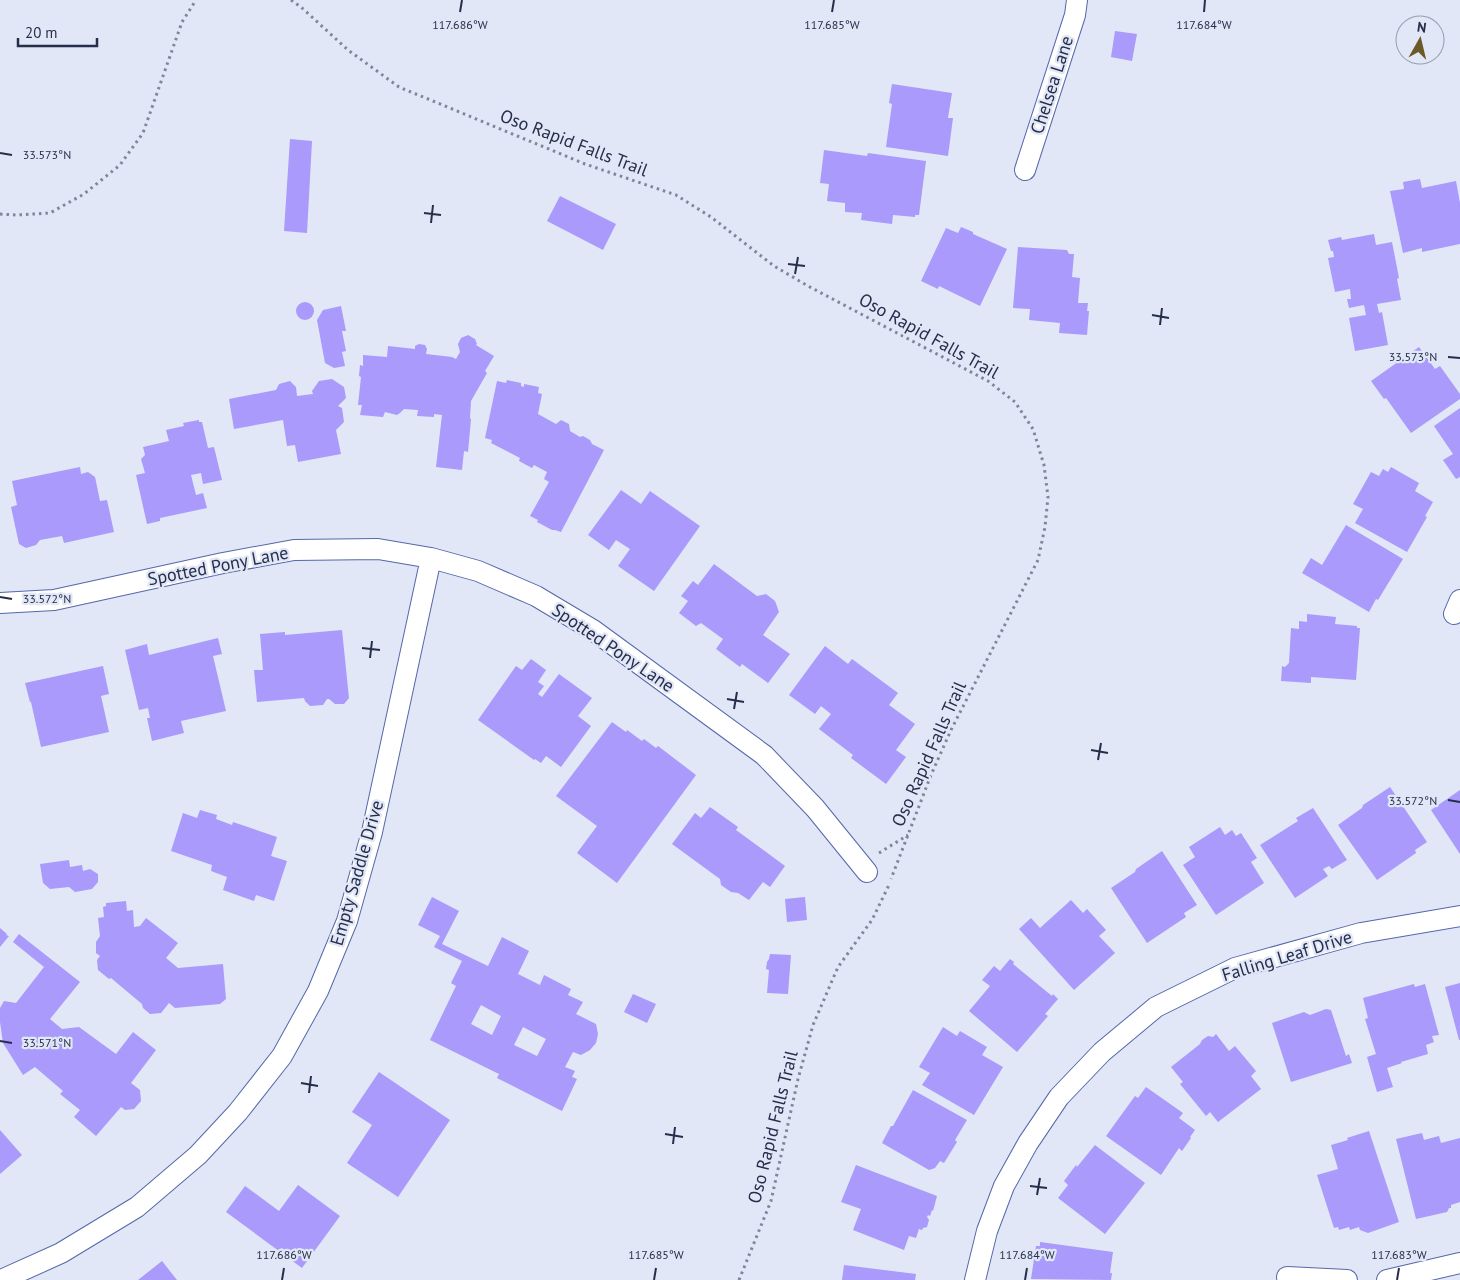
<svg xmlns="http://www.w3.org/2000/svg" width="1460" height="1280" font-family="'PT Sans',sans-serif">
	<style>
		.building { fill: #a99afb; fill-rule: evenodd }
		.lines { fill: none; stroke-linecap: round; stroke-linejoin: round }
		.minor-casing { stroke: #5468aa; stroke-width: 22 }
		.path { stroke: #7e869c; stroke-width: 3; stroke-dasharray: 2.5 4; stroke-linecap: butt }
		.minor { stroke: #fff; stroke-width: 20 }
		.ticks { fill: none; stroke: #252e4b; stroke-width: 2 }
		.labels { text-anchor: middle; stroke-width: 4.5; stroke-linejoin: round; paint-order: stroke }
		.street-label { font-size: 18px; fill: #252e4b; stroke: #e1e7f6 }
		.ticks-label { font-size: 12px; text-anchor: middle; fill: #252e4b; stroke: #e1e7f6; stroke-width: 4.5; stroke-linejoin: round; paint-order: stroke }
	</style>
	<rect width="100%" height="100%" fill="#e1e7f6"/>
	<!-- building -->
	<path class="building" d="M1115 31 1137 34 1132 61 1111 57Z
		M892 84 952 93 948 118H953L948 156 886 147 892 104 889 103Z
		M290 139 312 141 307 233 284 231Z
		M824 150 867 156 868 153 926 161 919 215H915V217L893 215 892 224 861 220 862 213 845 212V203L827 201 829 184 820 183Z
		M1420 179 1422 188 1456 181 1460 203V244L1422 252V248L1403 253 1390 191 1404 189 1403 182Z
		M560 196 616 224 603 250 547 221Z
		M961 227 973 232V234L1007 249 980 306 939 286 938 289 921 281 946 228 958 233Z
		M1374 234 1376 245 1392 242 1399 278 1397 279 1401 300 1377 304 1379 313 1382 312 1388 345 1355 351 1349 318 1366 315 1364 305 1349 308 1347 299H1351L1350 289 1335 292 1328 258 1334 257 1333 251H1331L1328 240 1341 237 1342 240Z
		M1018 247 1067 250 1069 254H1074L1072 277 1080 278 1078 303H1088L1087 311H1089L1087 335 1059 333 1060 323 1029 320 1030 309 1013 308Z
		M296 311a9 9 0 1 1 18 0a9 9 0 1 1-18 0Z
		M341 306 346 331H342L346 351 342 352 345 366 334 368 325 363 317 320 323 310Z
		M468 335 475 339 477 344 476 345 494 356 485 371 487 373 471 401 470 418 471 419 468 452 464 451 462 470 436 467 442 415 434 414V417L417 416 418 410 404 409 400 413 397 415 385 412 383 417 360 415 362 405H358L361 377 359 376 360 365 363 366V355L387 357 388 346 415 349V346L419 344 425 345 427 349 426 354 452 357 456 359 460 352 458 344 461 338Z
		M1419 347 1435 369 1440 366 1460 394V399L1411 433 1386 398 1384 399 1371 381Z
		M332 379 344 387 346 398 338 406 342 408 344 422 336 430 341 454 298 462 295 445 287 446 283 420 234 429 229 399 276 390 279 384 290 381 296 387 297 396 313 394 312 391 319 381Z
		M507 380 521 383V386L524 387V384L539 387 538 393 542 394 538 414 556 424 561 420 569 424 570 431 580 437 583 436 590 440 592 444 604 450 561 532 555 530H552L537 522 538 520 530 516 549 482 544 479 547 472 534 465 532 468 519 461 520 458 491 443 492 440 485 438 497 381 506 383Z
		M1460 408V477L1456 479 1443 460 1453 454 1434 426Z
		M199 420V422H202L208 448 214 447 222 480 203 484 201 473 191 475 196 495 203 493 207 508 160 518V521L147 524 136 475 145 473 141 459 145 455 143 447 169 441 166 430 184 426 183 423Z
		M80 467 81 474 88 472 95 477 100 501 107 500 114 532 64 543 62 536 40 540 36 545 26 548 19 544 11 507 17 505 12 481Z
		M1391 467 1419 483 1415 491 1433 502 1425 516 1427 517 1407 552 1355 523 1363 509 1353 504 1371 472 1379 476 1383 469 1388 472Z
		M621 490 641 504 650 491 700 526 654 591 618 566 630 549 616 540 609 550 588 535Z
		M1346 525 1403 559 1378 600 1376 599 1369 612 1302 573 1311 558 1322 565Z
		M714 564 757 596 766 594 775 601 779 612 763 635 790 654 768 683 742 664 740 667 716 649 723 639 701 623 696 626 679 613 688 601 681 596 693 581 698 585Z
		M1307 614 1336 617 1335 624 1357 626V628H1360L1356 680 1311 677V683L1281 681 1282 666 1285 667 1289 663 1291 628 1299 629V621L1307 622Z
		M342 630 349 698 344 704H335L329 699H327L323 705 310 706 305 701 304 698 257 702 254 670H263L260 634 285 632V635Z
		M218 638 222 654 213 656 226 711 181 721 184 733 152 741 147 718H150L148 708 139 710 125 650 147 644 149 655Z
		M825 646 848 664 852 659 898 693 889 705 915 724 896 750 906 757 886 784 851 758 853 755 819 729 831 714 821 706 815 714 789 695Z
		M531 659 546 670 538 682 544 686 538 694 542 697 559 674 592 698 578 716 591 726 561 767 546 756 541 763 535 759 534 760 478 720 516 666 522 670Z
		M103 666 109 694 101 696 109 732 41 747 31 702H30L25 683Z
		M612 722 626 732 627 730 642 741 644 739 656 748 658 746 696 775 617 883 577 853 597 826 556 796Z
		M1390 787 1427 842 1415 850 1416 853 1377 880 1338 825 1362 808 1363 805Z
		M1460 790V854L1431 810Z
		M710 807 738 827 736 830 785 866 770 887 763 882 749 900 738 893 731 892 721 885 720 879 672 844 695 813 701 818Z
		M1313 808 1347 860 1332 869 1329 866 1323 869 1328 876 1295 898 1260 845 1298 821 1296 818Z
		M200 810 217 815 216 819 232 825 233 822 277 837 271 856 287 861 274 901 256 895 254 901 223 890 227 877 211 871 212 865 171 851 183 813 197 818Z
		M1220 827 1225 835 1232 830 1236 836 1241 833 1257 858 1251 862 1264 883 1216 915 1183 865 1195 857 1189 847Z
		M1162 851 1197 905 1184 913 1186 917 1147 943 1111 888 1135 872 1136 869Z
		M69 860 70 867 82 865 83 871 90 869 98 874V882L92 889 75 892 69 887 50 889 43 883 40 864Z
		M432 897 459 911 442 944 488 966 502 937 529 951 518 974 540 985 544 975 571 989 568 995 583 1002 576 1014 596 1024 598 1034 596 1043 590 1050 581 1055 573 1052 565 1067 575 1071 572 1077 577 1079 562 1111 497 1078 499 1074 430 1040 456 986 451 983 462 961 434 947 440 936 418 925ZM481 1005 501 1016 492 1035 471 1024ZM523 1027 546 1039 537 1056 514 1045Z
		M805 897 807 920 787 922 785 899Z
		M1071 900 1083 913 1087 909 1106 930 1099 936 1115 953 1074 990 1019 929 1031 918 1040 928Z
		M126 901 127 911 133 910 134 927 140 926 146 918 178 943 166 958 178 968 223 964 226 999 220 1004 175 1008 169 1003 161 1013 150 1014 143 1008 142 1004 111 978 109 979 98 970 97 960 100 956 96 953V942L100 936 98 918 104 917 103 907 106 906V903Z
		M0 928 7 934 6 935 9 936 0 947Z
		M19 934 80 982 50 1019 62 1029 79 1027 116 1054 133 1032 156 1050 131 1083 140 1090 141 1101 134 1109 125 1110 121 1107 96 1136 74 1117 80 1110 60 1094 63 1091 35 1067 23 1075 3 1043 0 1022V1008L4 1001 16 1003 44 967 13 942Z
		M770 954 791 955 788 994 767 993 769 970 766 969 767 962 769 959Z
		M1010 959 1014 962 1013 964 1052 996 1053 994 1058 999 1045 1014 1048 1016 1017 1052 969 1011 990 986 982 980 994 966 1000 971Z
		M1460 983V1040H1459L1445 987Z
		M1414 984 1415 987 1425 984 1439 1035 1432 1036 1434 1042 1426 1045 1428 1054 1401 1062 1402 1063 1387 1068 1393 1087 1377 1092 1367 1057 1376 1054 1365 1019 1368 1018 1363 998Z
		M633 994 656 1004 647 1023 624 1012Z
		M1326 1009 1331 1010 1346 1056 1349 1054 1352 1063 1291 1082 1272 1023 1304 1012 1310 1015Z
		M943 1027 957 1036 960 1031 987 1047 982 1055 1003 1067 974 1115 922 1085 930 1073 919 1067Z
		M1216 1034 1229 1051 1235 1046 1256 1071 1251 1076 1261 1089 1218 1122 1210 1112 1206 1116 1180 1084 1183 1082 1171 1067 1200 1044 1202 1040 1208 1036 1213 1037Z
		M379 1072 450 1120 398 1197 347 1163 372 1125 352 1112Z
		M1146 1087 1183 1113 1179 1118 1195 1130 1190 1137 1191 1138 1182 1151 1179 1148 1161 1175 1106 1136 1135 1096 1138 1098Z
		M913 1090 967 1120 955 1140 957 1142 944 1163 940 1161 935 1168 929 1170 882 1143 891 1126H893Z
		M0 1130 22 1155 0 1174Z
		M1369 1131 1399 1222 1368 1233 1360 1230 1359 1227 1350 1230 1349 1227 1339 1230 1338 1227 1334 1228 1317 1175 1338 1169 1331 1145 1348 1140 1347 1138Z
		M1422 1133 1424 1140 1439 1136 1441 1143 1460 1138V1202L1451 1205V1208H1449L1447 1212 1416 1219 1396 1139Z
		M1095 1145 1145 1183 1105 1234 1058 1198 1068 1185 1064 1181 1076 1165 1077 1167Z
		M856 1165 937 1196 933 1211 932 1210 930 1216 928 1215 927 1217 929 1220 927 1227 923 1228 922 1230 919 1229 916 1238 909 1236 904 1250 853 1230 861 1209 841 1202Z
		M298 1185 340 1216 302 1268 226 1212 245 1186 279 1211Z
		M1040 1242 1113 1252 1110 1273H1112L1111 1280 1031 1279 1036 1246H1040Z
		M162 1261 177 1280H138Z
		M844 1265 916 1274 915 1280H842Z"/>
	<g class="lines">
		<defs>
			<path id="minor" d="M1025 170 1075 15 1077 0
				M0 603 54 600 223 563 294 550 378 549 431 558 478 571 536 596 593 630 764 755 815 808 867 872
				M1454 614 1460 600
				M1287 1277 1347 1280
				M1 1280 61 1253 137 1207 198 1155 238 1112 282 1056 318 991 347 921 372 832 431 558
				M975 1280 987 1231 1004 1186 1028 1143 1059 1097 1102 1052 1156 1007 1235 968 1361 933 1460 916
				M1387 1280 1460 1263"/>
		</defs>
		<!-- minor casing -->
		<use href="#minor" class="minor-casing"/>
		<!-- path -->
		<path class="path" d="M291 0 301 7 348 50 399 87 585 164 676 195 711 217 774 266 808 286 988 381 1015 402 1033 429 1044 465 1048 497 1045 527 1038 560 951 730 931 775 891 879
			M0 214 16 215 50 213 84 194 120 165 143 133 182 22 196 0
			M879 853 908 835
			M739 1280 771 1201 798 1079 813 1025 838 967 872 920 889 885"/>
		<!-- minor -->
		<use href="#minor" class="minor"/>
	</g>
	<!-- ticks -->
	<path class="ticks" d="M460 12 462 0M832 12 834 0M1204 12 1205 0M0 153 12 155M424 213 441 215M431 223 433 205M788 264 805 266M795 274 798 257M1152 315 1169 318M1160 325 1162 308M1448 357 1460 358M0 597 12 599M362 648 380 650M370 658 372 641M727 699 744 702M734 709 737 692M1091 750 1108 753M1098 760 1101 743M1448 800 1460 802M0 1041 12 1043M301 1083 318 1086M309 1093 311 1076M665 1134 683 1137M673 1144 675 1127M1030 1186 1047 1188M1037 1195 1040 1178M282 1280 284 1268M654 1280 656 1268M1025 1280 1027 1268M1397 1280 1399 1268"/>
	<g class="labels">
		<!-- street labels -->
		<g class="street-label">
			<text transform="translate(1052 85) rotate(-72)" y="6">Chelsea Lane</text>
			<text transform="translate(574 143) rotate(21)" y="6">Oso Rapid Falls Trail</text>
			<text transform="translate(929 336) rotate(29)" y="6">Oso Rapid Falls Trail</text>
			<text transform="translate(218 566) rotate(-11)" y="6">Spotted Pony Lane</text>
			<text transform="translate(613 648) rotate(34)" y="6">Spotted Pony Lane</text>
			<text transform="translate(929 754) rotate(-66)" y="6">Oso Rapid Falls Trail</text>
			<text transform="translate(357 873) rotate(-74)" y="6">Empty Saddle Drive</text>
			<text transform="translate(1287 956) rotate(-17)" y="6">Falling Leaf Drive</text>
			<text transform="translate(773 1127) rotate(-76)" y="6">Oso Rapid Falls Trail</text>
		</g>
	</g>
	<g class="ticks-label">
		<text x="460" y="29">117.686°W</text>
		<text x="832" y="29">117.685°W</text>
		<text x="1204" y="29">117.684°W</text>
		<text x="47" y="159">33.573°N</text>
		<text x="1413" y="361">33.573°N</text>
		<text x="47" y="603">33.572°N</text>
		<text x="1413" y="805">33.572°N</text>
		<text x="47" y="1047">33.571°N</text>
		<text x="284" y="1259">117.686°W</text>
		<text x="656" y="1259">117.685°W</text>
		<text x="1027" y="1259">117.684°W</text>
		<text x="1399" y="1259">117.683°W</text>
	</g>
	<!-- north arrow -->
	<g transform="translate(1420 40) rotate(8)"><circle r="24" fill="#e1e7f6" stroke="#969db2"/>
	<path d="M0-4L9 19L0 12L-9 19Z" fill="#6b5927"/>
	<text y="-8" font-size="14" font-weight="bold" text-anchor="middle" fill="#252e4b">N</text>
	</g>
	<!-- scale -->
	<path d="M18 38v8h79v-8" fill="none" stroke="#252e4b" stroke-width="2.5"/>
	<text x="25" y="38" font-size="15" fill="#252e4b" stroke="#e1e7f6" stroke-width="4" paint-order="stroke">20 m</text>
</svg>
